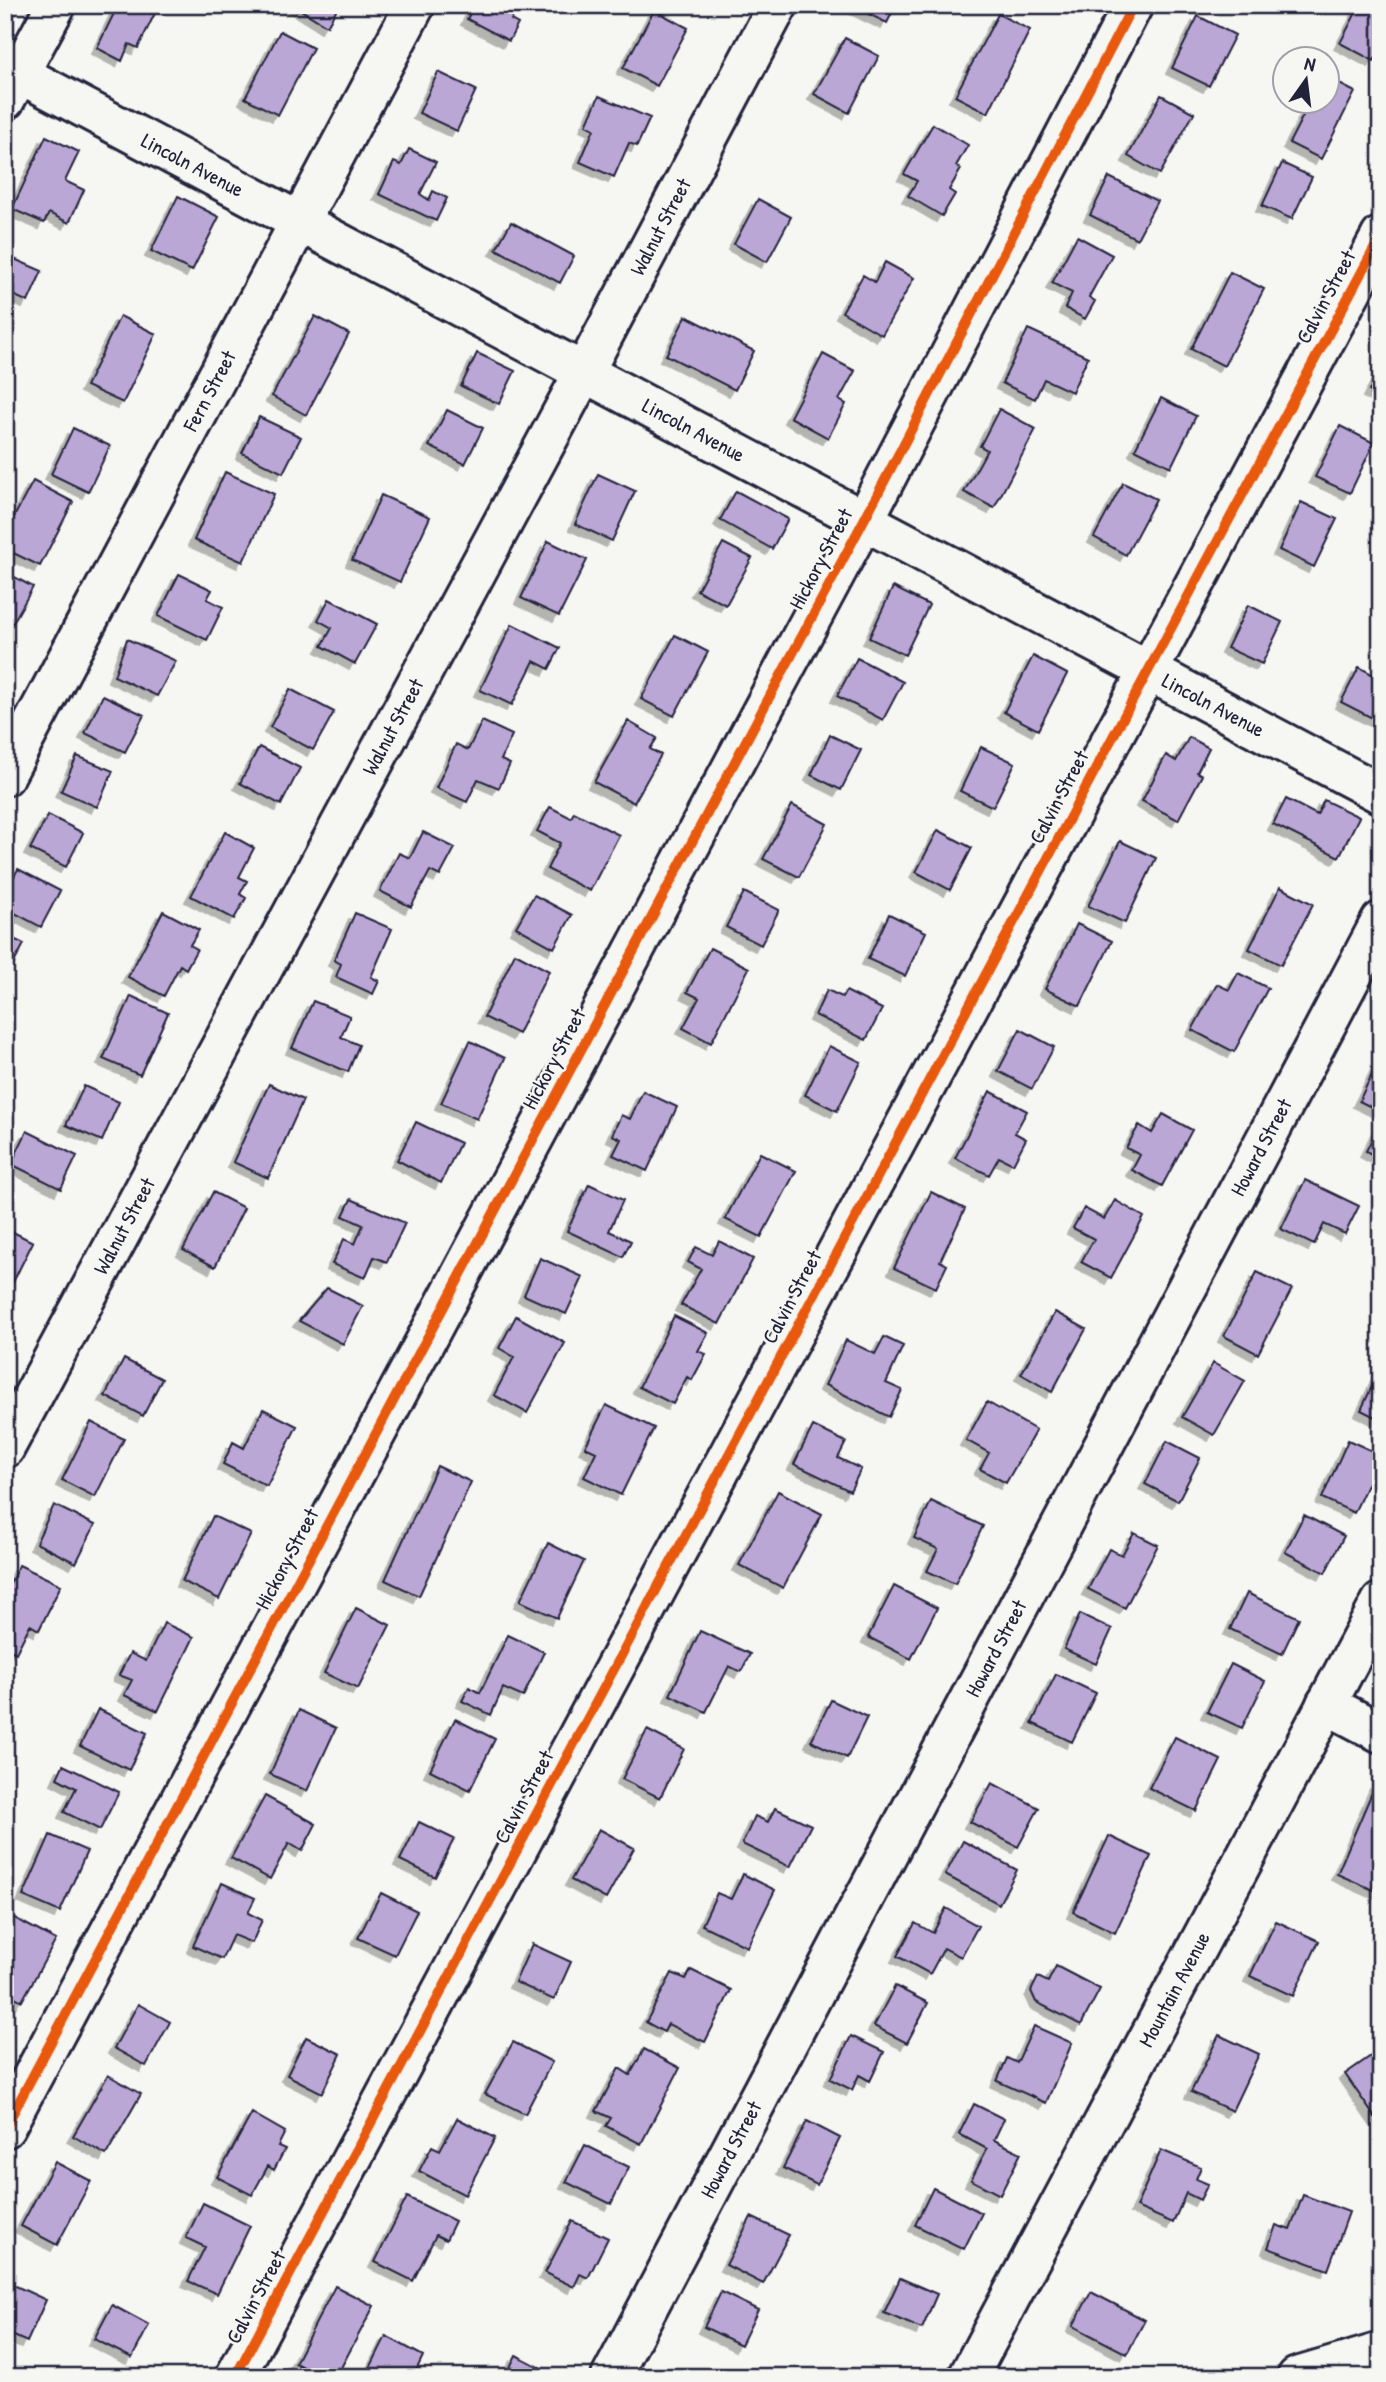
<svg xmlns="http://www.w3.org/2000/svg" width="1386" height="2382" font-family="'Patrick Hand',sans-serif">
	<style>
		.building { fill: #bba7d6; stroke: #22223b; stroke-width: 2; filter: url(#shadow) }
		.lines { fill: none; stroke-linecap: round; stroke-linejoin: round }
		.minor-casing { stroke: #22223b; stroke-width: 44 }
		.major-casing { stroke: #22223b; stroke-width: 44 }
		.minor { stroke: #f6f6f2; stroke-width: 38 }
		.major { stroke: #f6f6f2; stroke-width: 38 }
		.cycleway-casing { stroke: #f6f6f2; stroke-width: 15 }
		.cycleway { stroke: #e8590c; stroke-width: 10 }
		.labels { text-anchor: middle; stroke-width: 5; stroke-linejoin: round; paint-order: stroke }
		.street-label { font-size: 21px; fill: #22223b; stroke: #f6f6f2 }
	</style>
	<defs>
		<filter id="shadow"><feDropShadow dx="-6" dy="6" stdDeviation="0" flood-color="#0004"/></filter>
	</defs>
	<rect width="100%" height="100%" fill="#f6f6f2"/>
	<filter id="ink" filterUnits="userSpaceOnUse"><feTurbulence type="fractalNoise" baseFrequency=".0143" numOctaves="2"/><feDisplacementMap in="SourceGraphic" scale="14" xChannelSelector="R" yChannelSelector="G"/><feConvolveMatrix kernelMatrix="1 2 1 2 8 2 1 2 1" color-interpolation-filters="sRGB"/></filter>
	<g filter="url(#ink)">
		<!-- building -->
		<path class="building" d="M118 5H159L138 48 129 44 122 61 97 48Z
			M293 5H339L327 26Z
			M474 5H519L511 20 518 24 509 41 467 19Z
			M850 5H896L887 23Z
			M1360 5H1381V49L1374 61 1340 43Z
			M654 10 688 28 657 86 623 68Z
			M998 14 1030 30 988 113 955 96Z
			M1198 16 1235 35 1209 86 1172 68Z
			M280 31 313 48 278 115 245 98Z
			M845 38 879 56 849 113 814 94Z
			M438 72 476 90 457 131 419 113Z
			M1326 77 1355 92 1321 159 1289 143 1310 102H1326Z
			M1161 95 1194 113 1160 174 1128 156Z
			M599 96 650 118 637 146 629 143 614 177 580 162 594 129 586 125Z
			M933 124 968 145 956 166 961 169 949 190 955 194 942 216 908 196 917 181 904 174Z
			M46 136 79 152 65 181 84 190 69 223 49 213 44 223 12 209Z
			M409 149 436 162 420 194 429 200 433 191 447 198 436 221 379 194 394 162 401 165Z
			M1282 163 1312 177 1292 219 1262 206Z
			M1109 177 1157 201 1137 239 1090 215Z
			M178 196 219 217 192 271 151 251Z
			M758 199 791 217 767 262 734 244Z
			M511 222 574 256 560 283 496 249Z
			M1077 236 1112 255 1089 297 1095 301 1085 319 1065 308 1072 293 1052 283Z
			M5 255 42 271 28 302 9 293 5 302Z
			M885 262 914 278 882 335 842 312 863 275 875 282Z
			M1230 272 1264 289 1224 366 1191 349Z
			M120 316 156 334 123 403 86 386Z
			M315 316 349 334 306 415 272 396Z
			M686 316 754 351 735 390 666 355Z
			M1028 329 1088 357 1072 392 1044 379 1035 399 1002 383Z
			M477 353 515 371 499 404 461 386Z
			M823 354 855 371 839 400 846 404 828 438 790 417Z
			M1381 369V398L1369 391Z
			M1161 398 1196 416 1171 467 1135 449Z
			M999 409 1036 429 994 508 964 492 987 450 980 446Z
			M447 410 483 428 465 464 429 446Z
			M259 417 301 437 283 473 242 453Z
			M1340 426 1374 443 1350 493 1315 477Z
			M73 428 110 446 88 492 51 474Z
			M225 472 274 494 243 562 194 540Z
			M598 474 635 491 612 541 575 524Z
			M33 481 73 502 40 566 5 549V534Z
			M1123 483 1156 499 1126 555 1094 537Z
			M736 491 788 519 772 549 720 520Z
			M381 495 430 517 400 582 352 560Z
			M1301 502 1337 519 1314 567 1279 550Z
			M548 541 587 560 559 616 521 598Z
			M723 543 752 558 726 605 697 590Z
			M5 572 33 587 5 637Z
			M179 574 212 590 207 599 223 607 207 640 158 616Z
			M893 587 929 605 905 655 869 638Z
			M329 599 377 624 355 664 322 646 332 628 318 620Z
			M1248 605 1282 622 1262 664 1227 648Z
			M512 624 560 648 549 669 534 661 512 705 480 690Z
			M675 635 708 652 674 716 641 699Z
			M127 639 176 661 157 696 114 676Z
			M1033 656 1067 674 1038 730 1004 712Z
			M857 658 903 682 883 720 837 696Z
			M1359 667 1381 679 1380 722 1341 702Z
			M290 689 334 712 313 750 270 727Z
			M103 695 144 715 125 752 85 733Z
			M482 721 512 735 501 760 510 764 499 788 478 779 467 802 436 788 456 744 468 750Z
			M628 721 657 738 650 749 661 755 634 803 594 782Z
			M830 735 861 750 841 790 811 775Z
			M1189 737 1209 748 1197 772 1202 775 1178 820 1142 801 1166 755 1176 761Z
			M259 747 300 768 281 805 240 783Z
			M981 747 1015 763 993 807 960 791Z
			M77 756 113 771 97 807 61 791Z
			M1286 799 1317 815 1324 800 1359 817 1339 857 1273 824Z
			M792 805 827 824 799 877 763 859Z
			M550 807 571 818 574 812 619 835 590 891 547 869 560 843 537 831Z
			M48 815 83 833 66 867 30 849Z
			M938 830 972 848 950 890 916 872Z
			M225 832 254 848 239 877 247 881 240 894 246 898 234 919 191 896Z
			M423 832 455 848 440 876 430 871 411 907 380 891 399 853 410 858Z
			M1120 841 1156 858 1125 923 1088 906Z
			M18 869 60 891 41 927 5 908V893Z
			M1280 887 1313 904 1281 965 1249 949Z
			M744 892 779 910 761 945 726 927Z
			M534 895 572 915 554 948 516 927Z
			M163 911 199 930 190 945 197 949 186 969 180 965 164 996 128 977Z
			M355 913 392 929 371 977 379 981 373 994 336 977 341 964 334 960Z
			M889 914 926 932 905 976 868 959Z
			M1077 924 1112 941 1080 1006 1045 989Z
			M5 935 24 944 5 980Z
			M710 948 749 968 711 1043 683 1028 699 998 687 992Z
			M515 953 549 971 518 1034 484 1017Z
			M1238 973 1268 988 1234 1052 1192 1030 1217 984 1229 990Z
			M827 990 842 997 846 991 882 1009 866 1040 815 1015Z
			M131 996 168 1013 140 1075 103 1059Z
			M313 1001 350 1016 341 1037 359 1045 348 1072 292 1048Z
			M1020 1029 1054 1047 1032 1089 998 1071Z
			M470 1041 505 1058 477 1119 441 1103Z
			M829 1046 861 1062 837 1111 805 1095Z
			M1381 1056V1112L1359 1101Z
			M269 1084 303 1100 268 1178 233 1162Z
			M84 1086 119 1102 102 1141 66 1125Z
			M643 1091 677 1107 647 1171 613 1155 621 1139 612 1135 621 1115 630 1119Z
			M990 1091 1027 1111 1015 1133 1026 1139 1013 1164 999 1157 989 1175 955 1158Z
			M1163 1114 1192 1130 1162 1186 1132 1170 1140 1155 1126 1148 1139 1125 1152 1133Z
			M1381 1121V1159L1366 1151Z
			M416 1122 460 1143 441 1183 397 1160Z
			M27 1131 77 1156 61 1189 11 1164Z
			M760 1153 796 1171 761 1237 725 1219Z
			M1305 1180 1359 1206 1345 1234 1324 1224 1314 1245 1281 1229Z
			M589 1184 623 1200 609 1231 631 1241 623 1257 567 1231Z
			M213 1192 244 1208 215 1267 183 1250Z
			M931 1192 965 1209 940 1261 947 1265 936 1288 894 1268Z
			M351 1199 405 1223 387 1262 374 1257 365 1278 332 1264 344 1239 355 1244 363 1225 343 1216Z
			M1115 1200 1144 1217 1111 1278 1081 1262 1094 1239 1073 1228 1084 1208 1104 1219Z
			M5 1228 33 1242 5 1298Z
			M719 1241 753 1259 719 1324 681 1305 701 1269 688 1262 696 1247 712 1255Z
			M540 1258 583 1277 566 1314 524 1295Z
			M1257 1272 1292 1289 1258 1354 1224 1336Z
			M327 1288 363 1306 343 1344 299 1321Z
			M1055 1312 1086 1329 1052 1392 1021 1374Z
			M516 1316 565 1343 527 1413 494 1395 514 1357 499 1348Z
			M674 1316 708 1333 698 1351 706 1354 692 1380 687 1377 673 1404 639 1387Z
			M884 1337 903 1346 886 1383 902 1390 889 1417 825 1385 846 1340 875 1354Z
			M124 1359 162 1379 143 1416 105 1396Z
			M1213 1363 1245 1381 1214 1435 1182 1417Z
			M1381 1367V1420L1361 1410Z
			M987 1402 1036 1430 1006 1483 980 1469 989 1453 966 1440Z
			M606 1405 654 1428 621 1495 584 1477 596 1452 585 1447Z
			M263 1409 297 1426 267 1486 223 1464 233 1442 244 1448Z
			M91 1422 124 1439 95 1497 62 1480Z
			M813 1426 846 1442 838 1458 861 1469 850 1491 794 1464Z
			M1348 1440 1381 1455 1354 1513 1322 1498Z
			M1167 1441 1200 1458 1178 1501 1145 1484Z
			M437 1466 471 1482 419 1596 385 1580Z
			M778 1491 822 1514 783 1588 739 1565Z
			M931 1501 983 1526 955 1584 927 1571 938 1549 914 1538Z
			M54 1505 95 1525 76 1563 36 1543Z
			M1304 1515 1344 1536 1325 1573 1285 1552Z
			M213 1516 251 1534 219 1599 182 1581Z
			M1134 1533 1158 1545 1125 1608 1088 1589 1109 1549 1122 1555Z
			M548 1543 584 1561 557 1618 520 1601Z
			M19 1565 61 1585 39 1630 30 1625 16 1653 5 1648V1594Z
			M894 1586 937 1608 911 1659 868 1637Z
			M1247 1593 1299 1618 1282 1654 1230 1629Z
			M356 1608 390 1625 358 1689 324 1673Z
			M1080 1614 1112 1629 1096 1664 1064 1649Z
			M164 1623 194 1637 158 1711 124 1695 132 1680 119 1675 130 1653 146 1661Z
			M700 1631 750 1654 741 1672 729 1666 706 1712 670 1695Z
			M508 1635 544 1652 523 1697 503 1688 491 1715 462 1701 469 1687 480 1693Z
			M1231 1664 1265 1681 1242 1728 1207 1712Z
			M1056 1674 1096 1693 1072 1742 1032 1723Z
			M831 1700 867 1717 847 1758 811 1741Z
			M98 1709 147 1733 129 1770 80 1746Z
			M299 1710 336 1728 307 1791 270 1774Z
			M455 1719 495 1739 470 1790 430 1770Z
			M647 1730 684 1749 660 1798 622 1779Z
			M1175 1737 1221 1760 1196 1811 1149 1788Z
			M63 1765 119 1792 100 1830 64 1812 76 1788 57 1778Z
			M992 1783 1039 1808 1018 1847 970 1822Z
			M1376 1783 1381 1785 1380 1893 1337 1874Z
			M265 1796 316 1824 302 1851 289 1843 270 1879 231 1858Z
			M775 1808 811 1825 790 1867 742 1844 755 1816 768 1822Z
			M419 1822 454 1839 435 1877 400 1860Z
			M599 1829 634 1848 606 1899 571 1880Z
			M50 1835 87 1851 60 1912 23 1896Z
			M1109 1836 1151 1856 1115 1933 1073 1912Z
			M963 1841 1017 1870 999 1904 945 1875Z
			M743 1874 775 1890 747 1947 702 1925 717 1893 731 1899Z
			M222 1883 255 1898 248 1913 262 1920 252 1943 233 1935 222 1959 193 1946Z
			M381 1893 417 1911 395 1955 358 1938Z
			M946 1908 978 1926 961 1957 944 1948 930 1974 897 1956 915 1923 933 1933Z
			M5 1913 56 1940 22 2001 5 1992Z
			M1276 1921 1319 1941 1293 1996 1250 1976Z
			M532 1944 571 1962 554 2000 515 1982Z
			M1056 1966 1100 1989 1081 2025 1036 2002 1031 1991 1038 1977 1048 1982Z
			M691 1970 731 1990 705 2042 668 2024 664 2032 646 2022 672 1973 686 1979Z
			M895 1986 928 2003 907 2043 874 2026Z
			M138 2004 170 2022 146 2066 114 2048Z
			M1034 2026 1072 2043 1046 2103 997 2081 1007 2058 1017 2063Z
			M1219 2035 1259 2054 1232 2111 1191 2092Z
			M851 2036 884 2052 870 2081 859 2075 852 2090 830 2079Z
			M306 2037 341 2054 322 2093 287 2075Z
			M513 2042 552 2062 525 2114 485 2094Z
			M644 2049 680 2068 641 2144 606 2126 611 2118 596 2111 619 2068 630 2075Z
			M1381 2049V2115L1376 2119 1345 2074Z
			M108 2075 141 2094 106 2155 73 2136Z
			M974 2104 1004 2119 994 2140 1021 2153 1000 2195 971 2180 987 2149 959 2134Z
			M252 2113 285 2132 278 2146 285 2149 274 2170 268 2166 252 2195 217 2177Z
			M457 2118 495 2138 465 2195 419 2171 432 2146 440 2150Z
			M807 2121 840 2138 817 2185 783 2168Z
			M585 2145 629 2167 611 2204 566 2182Z
			M1161 2150 1201 2167 1196 2179 1208 2184 1200 2200 1186 2193 1173 2223 1136 2207Z
			M55 2162 91 2181 57 2245 21 2226Z
			M933 2188 982 2213 964 2249 915 2225Z
			M1303 2195 1349 2212 1328 2270 1268 2248 1276 2225 1290 2230Z
			M407 2197 455 2221 446 2240 436 2235 413 2281 375 2262Z
			M203 2203 250 2226 217 2294 188 2281 205 2247 186 2238Z
			M751 2217 789 2235 763 2284 726 2265Z
			M572 2221 608 2238 588 2278 580 2274 574 2287 545 2273Z
			M900 2278 937 2294 922 2329 884 2313Z
			M5 2281 46 2300 27 2342 5 2332Z
			M335 2286 374 2306 336 2377H321L295 2363Z
			M721 2292 758 2310 741 2345 704 2327Z
			M1091 2292 1145 2320 1127 2354 1073 2326Z
			M112 2305 149 2325 132 2358 94 2339Z
			M386 2336 423 2356 413 2377H372L367 2374Z
			M516 2355 547 2371 544 2377H505Z"/>
		<g class="lines">
			<defs>
				<g id="minor">
					<path id="s1" d="M5 66 1381 794"/>
					<path d="M5 100 56 5"/>
					<path id="s2" d="M5 776 415 5"/>
					<path id="s3" d="M5 1448 584 372 778 5"/>
					<path d="M1326 1704 1381 1733"/>
					<path d="M5 2128 864 520 1133 5"/>
					<path d="M235 2377 1381 236"/>
					<path id="s4" d="M611 2377 1381 921"/>
					<path id="s5" d="M968 2377 1381 1602"/>
				</g>
				<path id="major" d="M1297 2377 1381 2352"/>
			</defs>
			<!-- minor casing -->
			<use href="#minor" class="minor-casing"/>
			<!-- major casing -->
			<use href="#major" class="major-casing"/>
			<!-- minor -->
			<use href="#minor" class="minor"/>
			<!-- major -->
			<use href="#major" class="major"/>
			<defs>
				<path id="cycleway" d="M5 2128 864 520 1133 5
					M235 2377 1381 236"/>
			</defs>
			<!-- cycleway casing -->
			<use href="#cycleway" class="cycleway-casing"/>
			<!-- cycleway -->
			<use href="#cycleway" class="cycleway"/>
		</g>
	</g>
	<g class="labels">
		<!-- street labels -->
		<g class="street-label">
			<text dy="7" stroke="none"><textPath href="#s1" startOffset="212">Lincoln Avenue</textPath></text>
			<text dy="7" stroke="none"><textPath href="#s3" startOffset="1386">Walnut Street</textPath></text>
			<text transform="translate(1326 297) rotate(-62)" y="7">Calvin Street</text>
			<text dy="7" stroke="none"><textPath href="#s2" startOffset="436">Fern Street</textPath></text>
			<text dy="7" stroke="none"><textPath href="#s1" startOffset="779">Lincoln Avenue</textPath></text>
			<text transform="translate(821 559) rotate(-62)" y="7">Hickory Street</text>
			<text dy="7" stroke="none"><textPath href="#s1" startOffset="1367">Lincoln Avenue</textPath></text>
			<text dy="7" stroke="none"><textPath href="#s3" startOffset="819">Walnut Street</textPath></text>
			<text transform="translate(1059 797) rotate(-62)" y="7">Calvin Street</text>
			<text transform="translate(554 1059) rotate(-62)" y="7">Hickory Street</text>
			<text dy="7" stroke="none"><textPath href="#s4" startOffset="1391">Howard Street</textPath></text>
			<text dy="7" stroke="none"><textPath href="#s3" startOffset="252">Walnut Street</textPath></text>
			<text transform="translate(792 1297) rotate(-62)" y="7">Calvin Street</text>
			<text transform="translate(287 1559) rotate(-62)" y="7">Hickory Street</text>
			<text dy="7" stroke="none"><textPath href="#s4" startOffset="824">Howard Street</textPath></text>
			<text transform="translate(524 1797) rotate(-62)" y="7">Calvin Street</text>
			<text dy="7" stroke="none"><textPath href="#s5" startOffset="439">Mountain Avenue</textPath></text>
			<text dy="7" stroke="none"><textPath href="#s4" startOffset="257">Howard Street</textPath></text>
			<text transform="translate(256 2297) rotate(-62)" y="7">Calvin Street</text>
		</g>
	</g>
	<!-- margin -->
	<rect width="1386" height="2382" fill="none" stroke="#f6f6f2" stroke-width="28"/>
	<rect x="14" y="14" width="1358" height="2354" fill="none" stroke="#22223b" stroke-width="2.5" filter="url(#ink)"/>
	<!-- north arrow -->
	<g transform="translate(1306 80) rotate(14)"><circle r="33" fill="#f6f6f2" stroke="#a1a1a9" stroke-width="2"/>
	<path d="M0-5L12 26L0 18L-12 26Z" fill="#22223b"/>
	<text y="-10" font-size="19" font-weight="bold" text-anchor="middle" fill="#22223b">N</text>
	</g>
</svg>
